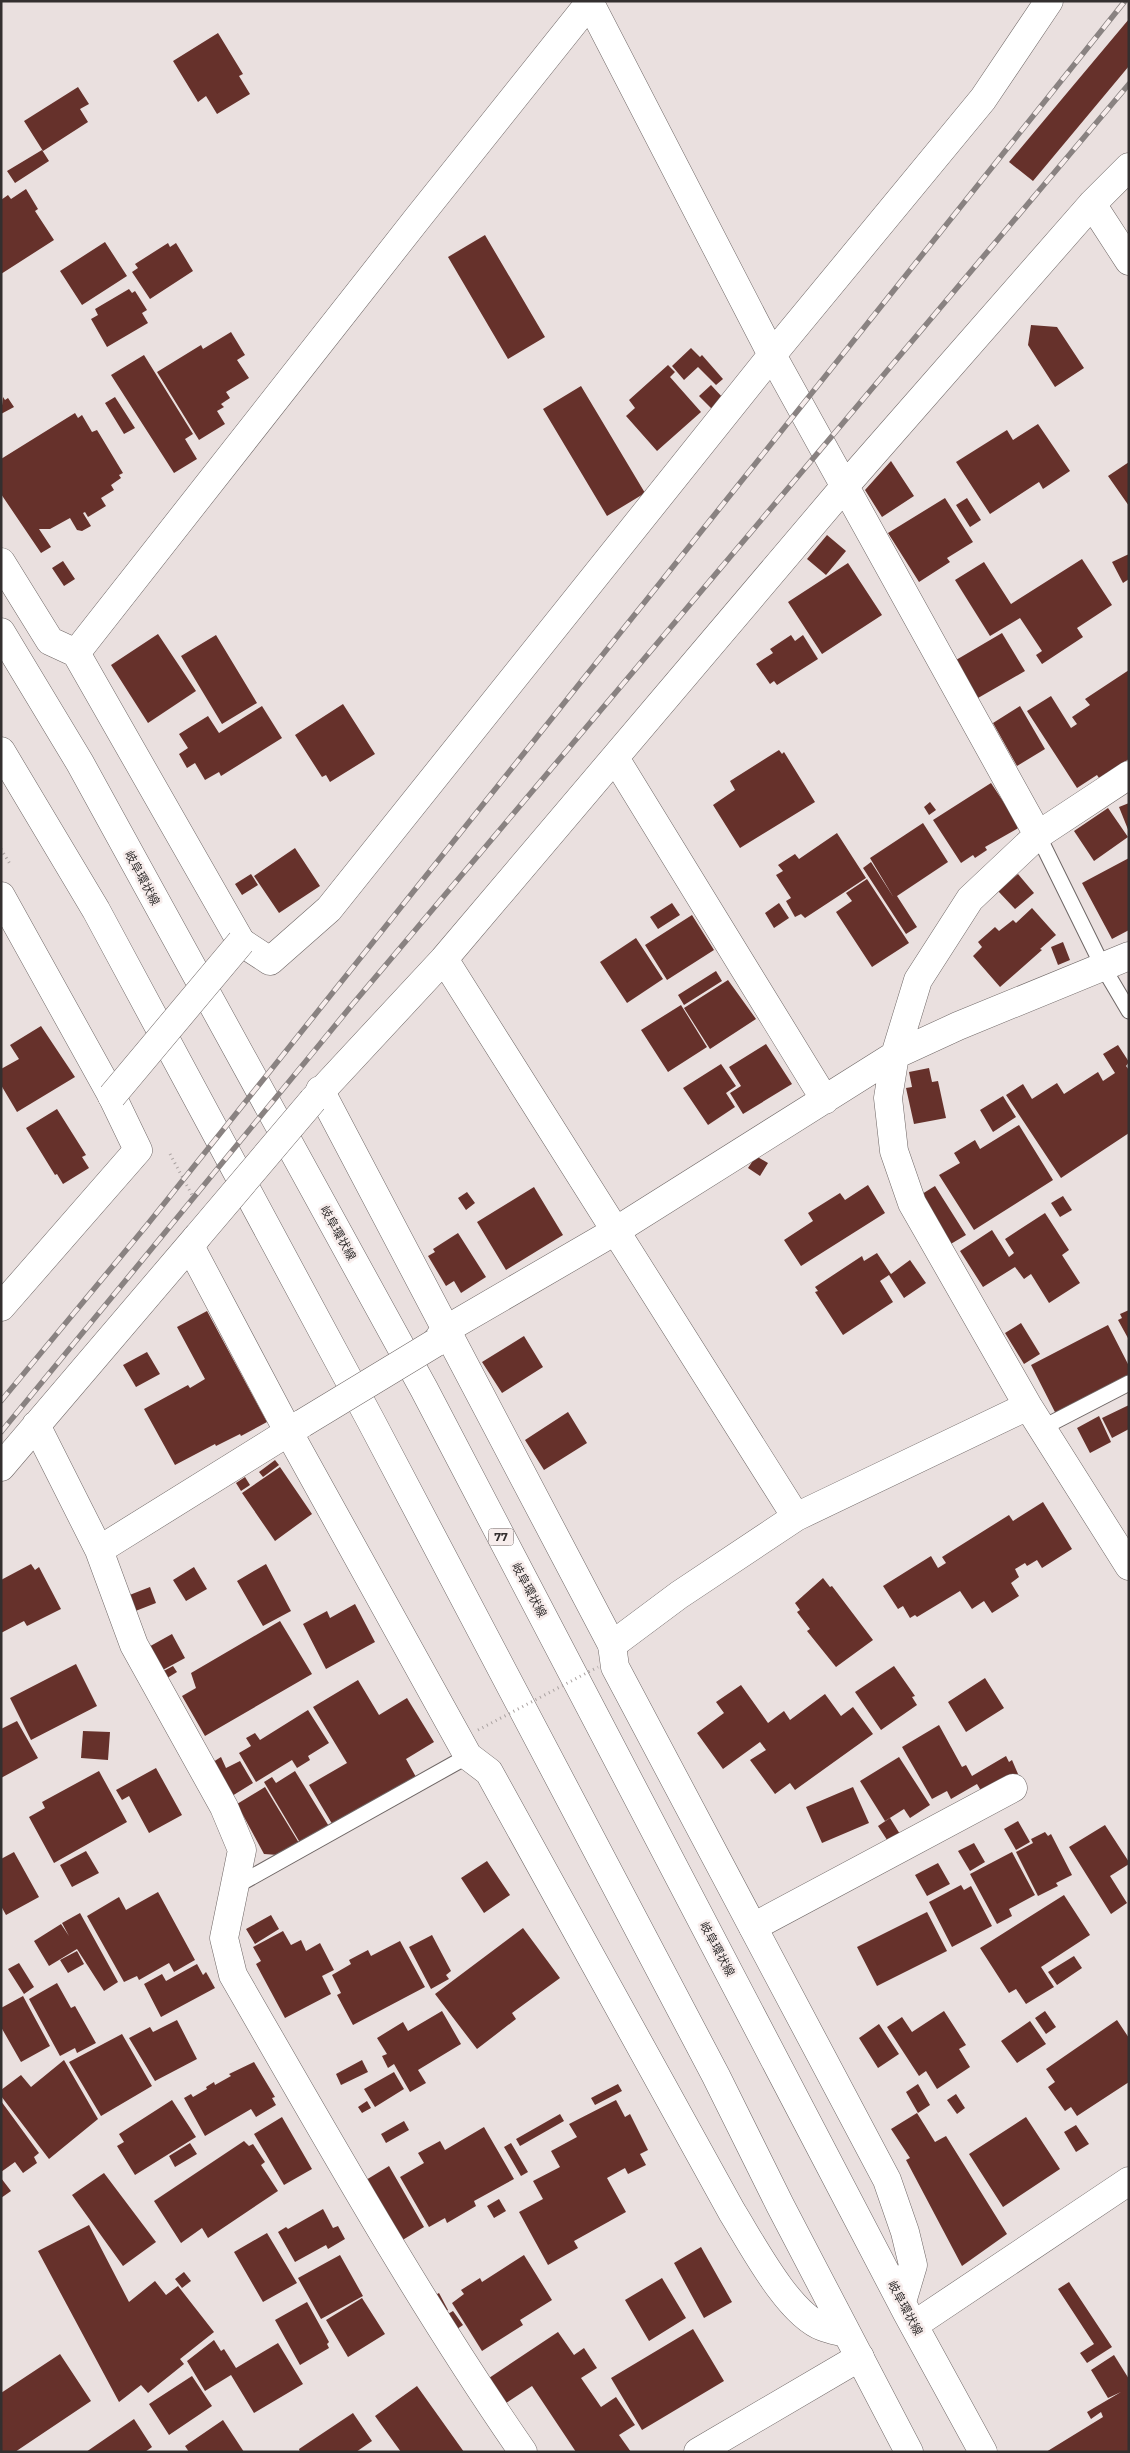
<svg xmlns="http://www.w3.org/2000/svg" width="1130" height="2453" font-family="Montserrat,'Noto Sans JP',sans-serif">
	<style>
		.building { fill: #66312b }
		.lines { fill: none; stroke-linecap: round; stroke-linejoin: round }
		.lane-casing { stroke: #6f6766; stroke-width: 17 }
		.street-casing { stroke: #6f6766; stroke-width: 29 }
		.primary-casing { stroke: #6f6766; stroke-width: 29 }
		.path { stroke: #aaa2a1; stroke-width: 3; stroke-dasharray: 1 4; stroke-linecap: butt }
		.lane { stroke: #fff; stroke-width: 15 }
		.street { stroke: #fff; stroke-width: 28 }
		.primary { stroke: #fff; stroke-width: 28 }
		.rail-casing { stroke: #898281; stroke-width: 5.5 }
		.rail { stroke: #f7edec; stroke-width: 4; stroke-dasharray: 11; stroke-linecap: butt }
		.street-bridge-casing { stroke: #6f6766; stroke-width: 29; stroke-linecap: butt }
		.path-bridge { stroke: #aaa2a1; stroke-width: 3; stroke-dasharray: 1 4; stroke-linecap: butt }
		.street-bridge { stroke: #fff; stroke-width: 28 }
		.labels { text-anchor: middle; stroke-width: 5; stroke-linejoin: round; paint-order: stroke }
		.shield { fill: #f7edec; stroke: #6e6868; stroke-width: 1 }
		.shield-label { font-size: 11px; font-weight: bold; fill: #332f2f }
		.street-label { font-size: 12px; fill: #332f2f; stroke: #f7edec }
	</style>
	<rect width="100%" height="100%" fill="#eae0df"/>
	<!-- building -->
	<path class="building" d="M1129 19V66L1033 181 1009 162Z
		M218 33 243 74 239 76 250 94 217 114 206 96 198 102 173 61Z
		M78 87 89 104 80 109 88 122 43 151 24 121Z
		M42 150 49 161 15 183 7 171Z
		M26 189 38 209 35 211 54 240 1 274V200L8 195 11 199Z
		M485 235 545 337 508 359 448 257Z
		M105 242 127 276 82 305 60 271Z
		M168 243 170 247 176 243 193 271 150 299 132 272 138 268 135 264Z
		M129 289 132 293 135 291 147 310 142 313 148 323 107 347 91 319 98 315 95 309Z
		M1031 325 1057 327 1084 368 1055 387 1028 345Z
		M231 332 245 355 237 360 249 378 226 392 230 398 221 404 224 407 217 411 225 424 199 440 157 372 201 345 203 349Z
		M691 348 700 357 702 355 723 379 716 385 698 367 684 380 672 366Z
		M144 355 193 434 185 439 197 459 174 473 111 375Z
		M668 365 675 372 670 377 701 412 657 451 626 416 635 408 629 400Z
		M711 385 724 399 713 410 699 396Z
		M581 386 645 493 607 516 543 409Z
		M3 397 5 400 8 398 14 407 1 414Z
		M115 397 135 428 124 434 105 403Z
		M75 413 78 418 82 415 92 432 97 430 123 473 119 475 121 478 111 485 114 490 101 498 106 506 88 517 85 512 83 513 91 526 82 531 77 530 70 518 50 529H39L51 547 41 553 1 494V459Z
		M1038 424 1070 471 1043 489 1039 482 990 514 956 462 1007 430 1013 440Z
		M891 461 914 496 882 517 865 490Z
		M1129 462V506L1108 476Z
		M945 498 973 542 947 558 950 562 919 582 888 533Z
		M967 498 981 520 970 527 956 505Z
		M827 535 846 551 826 575 807 559Z
		M1129 554V579L1123 583 1112 562Z
		M1082 559 1112 605 1077 628 1083 637 1042 664 1036 655 1042 651 1020 618 990 636 955 580 984 562 1011 604Z
		M63 561 75 579 64 586 52 568Z
		M848 563 882 615 822 654 788 602Z
		M1002 633 1025 671 978 698 956 660Z
		M158 634 196 691 148 723 111 665Z
		M216 635 257 703 222 724 181 656Z
		M791 635 795 641 803 635 818 659 777 685 774 681 770 684 756 664 773 653 770 649Z
		M1129 670V759L1099 778 1097 775 1077 788 1027 711 1051 696 1071 728 1077 724 1072 717 1090 705 1085 699Z
		M343 704 375 754 330 782 326 775 322 777 295 735Z
		M262 706 282 738 221 776 219 772 205 780 195 763 187 768 179 754 188 748 179 734 208 716 219 733Z
		M1020 706 1045 749 1017 766 993 723Z
		M779 750 782 754 784 752 815 802 740 848 713 805 735 790 730 781Z
		M991 783 1020 827 985 847 987 850 975 858 973 855 961 863 933 820Z
		M930 802 936 810 929 815 924 807Z
		M1129 803V832L1119 807Z
		M1108 808 1128 837 1094 861 1074 831Z
		M923 823 948 862 897 896 917 927 906 934 863 868 871 862 894 898 870 858Z
		M837 833 866 878 805 918 801 914 795 917 786 901 791 898 776 875 783 871 778 865 795 854 799 859Z
		M295 848 320 886 279 913 254 876Z
		M1129 858V930L1112 939 1082 883Z
		M251 874 258 885 242 895 235 884Z
		M1018 874 1034 893 1015 909 998 891Z
		M867 879 909 943 872 967 836 912 852 901 846 893Z
		M672 903 680 915 658 929 650 917Z
		M779 903 789 918 774 928 765 913Z
		M1032 908 1056 935 1040 949 1042 950 1000 987 973 956 982 947 978 942 995 927 999 931 1013 920 1016 923Z
		M692 915 714 950 667 980 645 945Z
		M636 938 663 979 627 1003 600 962Z
		M1063 942 1070 960 1058 965 1051 947Z
		M716 971 722 981 684 1005 678 995Z
		M728 980 756 1019 710 1049 684 1008Z
		M681 1005 707 1047 668 1072 641 1030Z
		M41 1026 75 1077 17 1112 1 1085V1069L19 1059 10 1045Z
		M766 1044 792 1084 743 1114 730 1093 741 1086 729 1067Z
		M1118 1045 1129 1062 1126 1066 1129 1070V1133L1061 1178 1006 1095 1023 1084 1032 1099 1057 1083 1064 1094 1098 1072 1103 1081 1115 1073 1103 1054Z
		M721 1064 736 1086 726 1093 735 1107 708 1125 683 1088Z
		M929 1068 932 1082 938 1081 946 1118 914 1124 906 1088 912 1087 909 1072Z
		M1003 1096 1016 1117 993 1132 980 1110Z
		M57 1109 86 1155 82 1157 89 1168 63 1184 57 1174 55 1175 26 1128Z
		M1019 1125 1053 1180 974 1230 939 1175 960 1163 954 1153 975 1140 980 1149Z
		M756 1156 768 1163 760 1176 748 1168Z
		M868 1185 885 1213 801 1266 784 1240 813 1221 808 1213 840 1193 845 1200Z
		M935 1186 966 1235 949 1245 922 1194Z
		M534 1187 563 1235 506 1270 477 1222Z
		M467 1192 475 1203 466 1210 458 1198Z
		M1063 1196 1072 1210 1060 1217 1051 1203Z
		M1045 1213 1069 1250 1062 1255 1080 1283 1049 1303 1031 1274 1024 1279 1015 1267 983 1287 960 1251 992 1230 1009 1257 1014 1253 1005 1239Z
		M458 1233 486 1277 461 1293 454 1281 446 1286 428 1256 435 1252 433 1249Z
		M877 1253 891 1274 910 1260 926 1283 904 1298 889 1275 880 1281 893 1302 843 1335 815 1292 818 1291 815 1287 862 1256 864 1261Z
		M1129 1310V1340L1118 1320 1122 1318 1120 1314Z
		M207 1311 267 1422 241 1436 240 1434 216 1446 215 1444 175 1465 144 1409 188 1385 190 1388 205 1379 177 1327Z
		M1021 1323 1040 1354 1024 1364 1005 1333Z
		M1108 1325 1129 1366V1379L1057 1416 1031 1365Z
		M524 1336 543 1367 502 1393 482 1362Z
		M147 1352 160 1374 136 1387 123 1365Z
		M1129 1405V1429L1112 1438 1102 1418Z
		M568 1412 587 1443 544 1470 525 1440Z
		M1099 1416 1111 1442 1090 1453 1077 1428Z
		M275 1460 279 1465 263 1477 259 1472Z
		M280 1467 312 1514 275 1541 242 1493Z
		M245 1477 250 1485 241 1491 236 1483Z
		M1043 1502 1072 1549 1042 1568 1037 1560 1027 1566 1025 1563 1015 1569 1019 1577 1011 1583 1019 1596 992 1613 984 1601 972 1609 960 1591 917 1617 915 1615 910 1618 903 1606 898 1609 883 1586 931 1556 938 1568 946 1563 942 1557 1009 1515 1013 1521Z
		M31 1564 35 1570 39 1567 61 1609 27 1626 24 1621 1 1633V1580Z
		M266 1564 291 1611 263 1626 237 1581Z
		M194 1567 207 1589 186 1601 173 1580Z
		M823 1578 830 1587 832 1586 873 1640 836 1667 807 1631 810 1629 797 1612 800 1610 795 1603Z
		M150 1587 156 1603 133 1612 127 1596Z
		M355 1604 375 1642 326 1669 303 1624 327 1611 330 1618Z
		M280 1621 312 1674 205 1736 182 1696 196 1688 191 1673Z
		M172 1634 185 1658 159 1672 145 1649Z
		M76 1664 97 1706 31 1740 10 1698Z
		M173 1666 177 1672 164 1680 160 1673Z
		M894 1666 915 1696 912 1697 917 1705 881 1730 855 1692Z
		M985 1678 1004 1708 966 1732 948 1702Z
		M358 1680 379 1715 407 1698 434 1742 406 1759 416 1777 334 1827 309 1785 347 1763 313 1707Z
		M741 1685 768 1723 784 1711 790 1720 825 1694 841 1716 853 1707 873 1734 795 1790 790 1783 775 1794 750 1760 766 1750 760 1742 723 1769 697 1733 724 1713 716 1702Z
		M308 1710 329 1743 308 1756 310 1760 297 1768 292 1760 256 1782 239 1753 251 1746 246 1738 255 1733 260 1740Z
		M17 1721 38 1758 1 1778V1729Z
		M939 1725 962 1767 966 1765 972 1776 1006 1756 1009 1762 1012 1760 1018 1774 983 1794 977 1784 951 1799 947 1791 932 1799 902 1747Z
		M83 1731 110 1732 108 1760 81 1758Z
		M221 1757 226 1768 240 1761 253 1783 232 1796 213 1762Z
		M899 1757 930 1805 910 1818 904 1809 885 1821 860 1781Z
		M156 1768 182 1815 149 1833 129 1796 122 1800 116 1790Z
		M99 1771 127 1822 54 1863 29 1817 45 1808 42 1802Z
		M295 1771 330 1828 302 1846 264 1782 272 1777 276 1783Z
		M265 1787 299 1843 278 1855 264 1854 237 1804Z
		M853 1787 869 1823 822 1843 806 1807Z
		M890 1818 903 1839 891 1846 878 1826Z
		M1018 1821 1030 1842 1016 1850 1004 1829Z
		M1105 1825 1129 1862V1864L1110 1876 1127 1903 1111 1914 1069 1847Z
		M1045 1832 1048 1836 1051 1834 1072 1875 1056 1883 1058 1886 1038 1896 1016 1852 1033 1843 1031 1839Z
		M974 1843 985 1862 970 1871 958 1851Z
		M86 1851 99 1873 72 1887 60 1865Z
		M14 1852 39 1897 6 1915 1 1906V1859Z
		M1012 1852 1035 1895 1009 1909 1012 1916 997 1924 970 1874Z
		M487 1861 510 1895 484 1913 461 1878Z
		M938 1863 950 1884 927 1896 915 1875Z
		M961 1885 964 1890 971 1886 992 1926 952 1947 929 1902Z
		M158 1892 195 1960 174 1972 169 1963 139 1980 137 1976 124 1982 87 1916 119 1897 126 1910Z
		M1064 1895 1090 1935 1041 1967 1054 1987 1026 2004 1016 1989 1009 1993 980 1948Z
		M927 1912 947 1951 877 1986 857 1947Z
		M80 1913 118 1982 104 1991 77 1949 49 1966 34 1941 61 1924 69 1936 62 1923Z
		M271 1915 279 1929 255 1944 246 1929Z
		M523 1928 560 1978 512 2013 516 2019 477 2049 435 1994Z
		M283 1931 291 1945 301 1940 306 1951 320 1943 334 1970 322 1976 331 1994 285 2018 256 1964 261 1961 253 1947Z
		M432 1935 451 1971 446 1975 449 1979 431 1989 409 1947Z
		M400 1941 425 1987 353 2025 337 1995 341 1993 332 1975 351 1964 349 1960 368 1950 371 1956Z
		M77 1951 84 1964 68 1973 60 1960Z
		M1074 1956 1082 1968 1057 1985 1048 1972Z
		M19 1963 34 1987 24 1994 8 1969Z
		M197 1964 203 1975 206 1972 215 1988 161 2017 144 1984 162 1974 166 1981Z
		M57 1983 71 2008 75 2006 96 2043 77 2053 75 2048 60 2056 29 1999Z
		M23 1996 50 2046 21 2062 1 2027V2008Z
		M442 2011 461 2044 418 2070 426 2083 410 2092 394 2064 388 2068 382 2056 387 2054 377 2038 403 2022 408 2031Z
		M944 2011 966 2045 959 2049 970 2067 937 2089 926 2071 919 2076 887 2027 902 2017 912 2032Z
		M1045 2011 1056 2027 1046 2034 1035 2018Z
		M177 2020 197 2059 155 2081 129 2038 150 2027 153 2032Z
		M1117 2020 1129 2038V2082L1077 2116 1071 2107 1065 2111 1048 2087 1055 2082 1046 2069Z
		M1030 2021 1046 2044 1017 2063 1001 2041Z
		M879 2024 899 2054 878 2068 859 2038Z
		M122 2034 152 2086 101 2116 69 2062Z
		M64 2060 98 2119 49 2159 1 2096V2090L21 2075 31 2087Z
		M362 2060 368 2072 341 2085 336 2074Z
		M254 2062 275 2097 272 2098 276 2105 256 2117 251 2109 205 2136 184 2098 191 2094 193 2097 207 2089 206 2087 214 2082 215 2085 231 2076 229 2074Z
		M394 2072 404 2089 375 2107 364 2089Z
		M618 2084 622 2091 595 2105 591 2098Z
		M918 2084 930 2105 918 2113 906 2092Z
		M956 2094 965 2108 957 2114 947 2100Z
		M172 2100 196 2137 135 2175 117 2146 124 2142 119 2134Z
		M616 2100 625 2117 630 2114 648 2150 640 2154 646 2165 628 2174 625 2168 607 2178 626 2212 574 2241 578 2248 548 2265 519 2212 543 2199 533 2181 560 2167 551 2151 577 2137 569 2124Z
		M1 2101 39 2153 34 2157 37 2163 23 2173 15 2162 1 2172Z
		M367 2101 371 2108 362 2113 358 2107Z
		M917 2113 935 2142 946 2136 1007 2234 962 2266 906 2160 910 2158 891 2129Z
		M560 2114 564 2121 520 2146 516 2139Z
		M282 2117 312 2169 284 2185 254 2134Z
		M1026 2117 1060 2169 1003 2207 969 2154Z
		M404 2121 409 2130 386 2143 381 2134Z
		M1076 2125 1089 2144 1076 2152 1064 2132Z
		M484 2127 514 2179 474 2201 476 2206 447 2223 445 2218 429 2227 400 2177 424 2163 418 2153 440 2141 445 2150Z
		M244 2141 249 2146 253 2144 265 2162 261 2165 278 2191 208 2238 202 2228 181 2243 154 2201Z
		M190 2143 197 2154 175 2167 169 2156Z
		M511 2143 528 2172 521 2176 504 2147Z
		M389 2166 424 2227 396 2244 361 2183Z
		M104 2173 156 2242 123 2266 72 2195Z
		M1 2178 11 2191 1 2198Z
		M499 2199 506 2211 494 2218 487 2206Z
		M323 2209 333 2228 338 2226 345 2239 328 2249 326 2245 295 2262 278 2232 286 2227 288 2229Z
		M89 2225 129 2302 155 2281 166 2295 178 2286 214 2332 180 2359 184 2364 148 2393 141 2385 119 2402 38 2251Z
		M267 2233 297 2283 263 2302 234 2252Z
		M701 2247 732 2302 704 2318 674 2263Z
		M340 2255 363 2296 321 2319 298 2278Z
		M524 2255 552 2300 520 2320 523 2325 482 2351 452 2303 464 2294 461 2290 480 2278 482 2282Z
		M184 2272 191 2281 182 2288 175 2279Z
		M662 2278 686 2318 649 2341 625 2300Z
		M1069 2282 1112 2347 1087 2363 1080 2353 1094 2344 1058 2289Z
		M439 2293 448 2310 438 2316 428 2299Z
		M362 2298 385 2334 348 2357 326 2320Z
		M307 2302 329 2342 327 2344 329 2348 300 2365 275 2320Z
		M453 2311 463 2325 450 2334 441 2318Z
		M693 2329 724 2381 642 2430 611 2378Z
		M558 2332 574 2355 584 2348 597 2368 581 2378 601 2407 616 2397 635 2425 619 2435 631 2452H576L532 2386 497 2409 480 2384Z
		M214 2340 221 2351 224 2349 236 2368 278 2343 303 2384 254 2413 231 2375 205 2391 187 2361Z
		M60 2354 91 2401 15 2452H1V2393Z
		M1114 2355 1129 2379V2452H1046L1103 2417 1101 2412 1091 2419 1087 2412 1121 2392 1108 2398 1091 2370Z
		M192 2376 212 2406 169 2435 149 2404Z
		M417 2386 464 2452H401L375 2416Z
		M353 2413 372 2441 356 2452H300L299 2449Z
		M134 2419 152 2447 145 2452H86Z
		M223 2420 244 2452H189L185 2446Z"/>
	<g class="lines">
		<defs>
			<path id="lane" d="M1038 835 1103 967 1129 1011
				M1042 1428 1129 1383
				M234 1887 468 1756"/>
			<path id="street" d="M589 1 772 355 1038 835
				M1092 204 1129 261
				M76 653 417 219 591 1
				M615 758 825 1100
				M1129 775 1038 835 970 899 918 980 895 1055 888 1098 894 1151 912 1203 1028 1406 1129 1566
				M241 942 270 961 329 909 772 355 983 99 1049 1
				M313 1100 444 959
				M1 1307 138 1150 112 1096
				M435 1343 445 1330 617 1230 895 1055 958 1026 1129 956
				M36 1425 99 1550 134 1645 224 1807 242 1850 224 1938 233 1975C326 2136 417 2299 523 2452
				M1 1467 197 1237
				M796 1517 444 959 845 486 1092 204 1129 167
				M99 1550 303 1423
				M612 1645 679 1595 796 1517 1028 1406
				M753 1927 1013 1788
				M914 2325 1129 2181
				M698 2452 860 2357"/>
			<path id="primary" d="M1 562 50 641 76 653 241 942
				M1 632 80 763 424 1389 907 2313 983 2452
				M1 751 96 910 371 1421 716 2076 780 2205 909 2452
				M1 896 112 1096
				M320 1090 612 1645 615 1667 887 2180 905 2232 913 2265 902 2302
				M190 1246 288 1431 468 1756 489 1772 732 2212C752 2244 788 2314 823 2327 830 2330 838 2331 846 2333"/>
		</defs>
		<!-- lane casing -->
		<use href="#lane" class="lane-casing"/>
		<!-- street casing -->
		<use href="#street" class="street-casing"/>
		<!-- primary casing -->
		<use href="#primary" class="primary-casing"/>
		<!-- path -->
		<path class="path" d="M1 849 10 864
			M170 1154 192 1195"/>
		<!-- lane -->
		<use href="#lane" class="lane"/>
		<!-- street -->
		<use href="#street" class="street"/>
		<!-- primary -->
		<use href="#primary" class="primary"/>
		<defs>
			<path id="rail" d="M1 1401 147 1225 1125 1
				M1 1432 352 1005 1129 84"/>
		</defs>
		<!-- rail casing -->
		<use href="#rail" class="rail-casing"/>
		<!-- rail -->
		<use href="#rail" class="rail"/>
		<defs>
			<path id="street-bridge" d="M112 1096 241 942
				M197 1237 313 1100
				M303 1423 435 1343"/>
		</defs>
		<!-- street-bridge casing -->
		<use href="#street-bridge" class="street-bridge-casing"/>
		<!-- path-bridge -->
		<path class="path-bridge" d="M478 1730 598 1667"/>
		<!-- street-bridge -->
		<use href="#street-bridge" class="street-bridge"/>
	</g>
	<g class="labels">
		<!-- shield labels -->
		<rect class="shield" x="488.5" y="1528.5" width="25" height="17" rx="4"/>
		<g class="shield-label">
			<text x="501" y="1541">77</text>
		</g>
		<!-- street labels -->
		<g class="street-label">
			<text transform="translate(142 878) rotate(62)" y="4">岐阜環状線</text>
			<text transform="translate(338 1233) rotate(61)" y="4">岐阜環状線</text>
			<text transform="translate(529 1590) rotate(62)" y="4">岐阜環状線</text>
			<text transform="translate(717 1949) rotate(62)" y="4">岐阜環状線</text>
			<text transform="translate(905 2308) rotate(62)" y="4">岐阜環状線</text>
		</g>
	</g>
	<!-- border -->
	<rect width="1130" height="2453" fill="none" stroke="#332f2f" stroke-width="5"/>
</svg>
